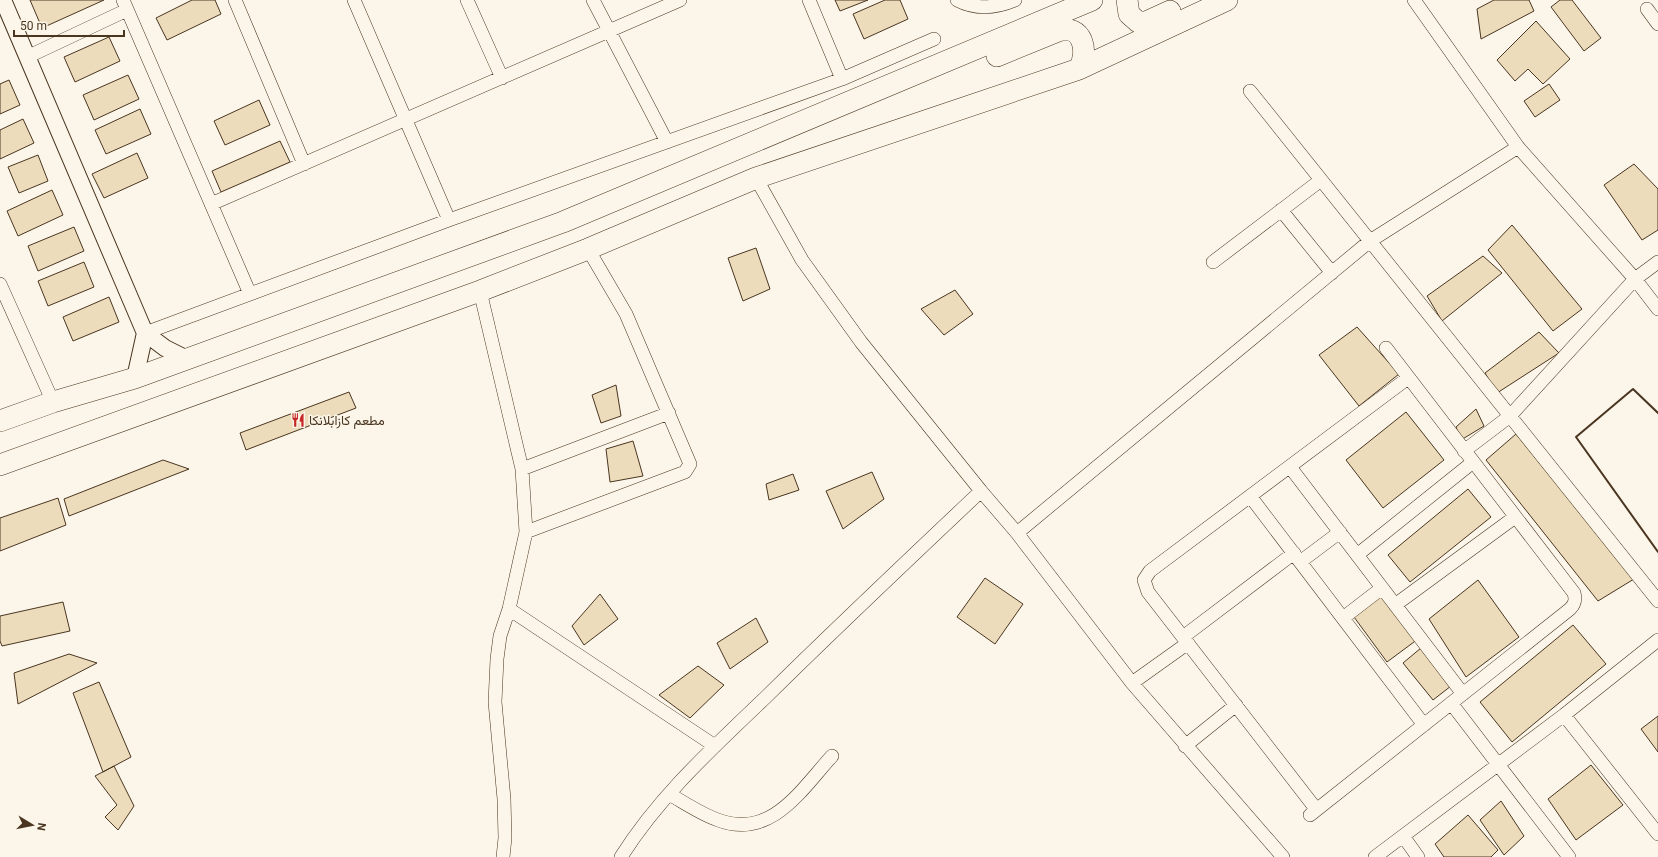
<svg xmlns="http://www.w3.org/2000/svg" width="1658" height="857" font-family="Roboto,Vazirmatn,sans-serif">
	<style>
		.building { fill: #ecdcbc; stroke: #4a3520 }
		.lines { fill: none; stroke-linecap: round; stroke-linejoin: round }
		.minor-casing { stroke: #4a3520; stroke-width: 14 }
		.tertiary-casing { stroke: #4a3520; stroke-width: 18 }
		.primary-casing { stroke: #4a3520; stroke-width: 22 }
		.minor { stroke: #fbf6e9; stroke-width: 13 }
		.tertiary { stroke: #fbf6e9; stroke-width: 16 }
		.primary { stroke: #fbf6e9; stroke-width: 21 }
		.wall { stroke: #4a3520; stroke-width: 2 }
		.labels { text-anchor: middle; stroke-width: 3; stroke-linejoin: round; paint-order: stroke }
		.poi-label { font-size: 13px; fill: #4a3520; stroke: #fbf6e9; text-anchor: start }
	</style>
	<rect width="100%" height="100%" fill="#fbf6e9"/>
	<!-- building -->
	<path class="building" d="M30 0H104L42 28Z
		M192 0H215L221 14 167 40 156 18Z
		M835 0H868L840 11Z
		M885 0H900L908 19 864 39 853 14Z
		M1494 0H1529L1534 11 1481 39 1477 9Z
		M1560 0H1572L1601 38 1584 51 1551 7Z
		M1536 21 1570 59 1543 84 1528 69 1515 81 1497 60Z
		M109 37 120 61 75 82 64 57Z
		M128 75 139 99 94 120 83 95Z
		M9 80 20 105 0 114V84Z
		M1549 84 1560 100 1535 117 1524 101Z
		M259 100 270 125 225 145 214 121Z
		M140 109 151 134 106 154 95 130Z
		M23 119 34 143 0 159V130Z
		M280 141 290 162 221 192 212 171Z
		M137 153 148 178 104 198 92 174Z
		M38 155 48 181 19 193 8 167Z
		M1634 164 1658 189V230L1642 240 1604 185Z
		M52 190 63 215 18 236 7 211Z
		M1512 225 1582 309 1553 331 1488 250Z
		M74 227 84 251 38 271 28 246Z
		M756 248 770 289 743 301 728 258Z
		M1483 256 1502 273 1442 321 1427 296Z
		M84 262 94 287 48 306 38 281Z
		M955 290 973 314 944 335 921 309Z
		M109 297 119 322 73 341 63 317Z
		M1357 327 1399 374 1359 406 1319 355Z
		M1539 332 1559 353 1497 393 1485 373Z
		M616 385 621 416 601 423 592 395Z
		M349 392 356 408 246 450 240 433Z
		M1476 409 1484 426 1461 440 1456 427Z
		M1406 412 1444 460 1383 508 1346 460Z
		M1516 434 1634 579 1598 601 1486 460Z
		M633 441 643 476 610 482 606 449Z
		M163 460 189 469 69 516 64 499Z
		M872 472 884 499 843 529 826 491Z
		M793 474 799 490 769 500 766 484Z
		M1468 489 1491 517 1410 582 1388 555Z
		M58 498 66 525 0 551V518Z
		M985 578 1023 604 995 644 957 617Z
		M1478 580 1519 637 1466 677 1429 619Z
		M600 594 618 619 584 645 572 626Z
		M1384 594 1418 639 1387 662 1354 617Z
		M63 602 70 631 2 646 0 641V616Z
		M756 618 768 642 730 669 717 643Z
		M1573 625 1606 664 1512 742 1480 702Z
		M1421 648 1451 686 1433 700 1403 663Z
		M69 654 97 663 18 704 14 673Z
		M698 666 724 685 690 718 659 695Z
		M99 682 131 757 103 772 73 693Z
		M1658 716V752L1641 729Z
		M1591 765 1623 805 1576 840 1548 799Z
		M114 766 134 806 118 830 105 817 117 805 95 776Z
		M1501 801 1524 836 1504 855 1480 820Z
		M1468 815 1498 850 1491 857H1444L1435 844Z"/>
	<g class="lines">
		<defs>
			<path id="minor" d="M123 0 250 294
				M235 0 304 164
				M354 0 449 220
				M467 0 502 78
				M593 0 667 142
				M809 0 842 79
				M957 0C976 10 996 8 1015 0
				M1414 0 1518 147 1635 279 1658 309
				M1647 9 1658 24
				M27 57 127 10
				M1250 91 1658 601
				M756 178 802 260 861 342 981 491 1017 533 1132 683 1283 857
				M211 204 680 0
				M1281 210 1332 273
				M1213 262 1321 180
				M0 284 53 402
				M480 291 522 469 526 532 509 609 500 636 497 659 495 702 504 799 505 838 503 857
				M145 333 449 220 842 79 934 39
				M1464 451 1510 416 1635 279 1658 262
				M1290 467 1463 694
				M522 469 669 413
				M1250 496 1424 725
				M526 532 685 472 690 464 626 314 588 249
				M1017 533 1370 241 1518 147
				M1357 555 1473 462
				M1300 562 1340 532
				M1395 605 1515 517
				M509 609 715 746
				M1343 618 1382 588
				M1183 637 1294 553
				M1132 683 1188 643
				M1451 703 1569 857
				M1564 715 1658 834
				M1185 746 1236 705
				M669 794C685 803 701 814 718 820 771 840 801 790 832 756
				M1316 809 1148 592 1144 580 1150 571 1408 378
				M1310 815 1570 609C1575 604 1576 600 1574 593L1386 348
				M1403 836 1418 857
				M621 857C660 795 715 746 767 696 837 627 909 559 981 491
				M1375 857 1564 715 1658 640"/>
			<path id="tertiary" d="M3 0 145 333 165 348 187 359
				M135 378 145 333"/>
			<path id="primary" d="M1127 0 1129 14 1138 22H1146L1170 11
				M997 56 1058 31C1083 23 1089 52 1079 69
				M0 421 53 402 135 378 563 222 1092 0
				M0 465 480 291 588 249 756 178 1079 69 1227 0"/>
		</defs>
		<!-- minor casing -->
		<use href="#minor" class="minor-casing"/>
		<!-- tertiary casing -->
		<use href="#tertiary" class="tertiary-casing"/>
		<!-- primary casing -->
		<use href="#primary" class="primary-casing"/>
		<!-- minor -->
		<use href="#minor" class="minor"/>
		<!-- tertiary -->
		<use href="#tertiary" class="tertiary"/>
		<!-- primary -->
		<use href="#primary" class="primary"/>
		<!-- wall -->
		<path class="wall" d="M1658 413 1633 389 1576 437 1658 552"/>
	</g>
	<!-- icons -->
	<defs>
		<symbol id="restaurant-bare" viewBox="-9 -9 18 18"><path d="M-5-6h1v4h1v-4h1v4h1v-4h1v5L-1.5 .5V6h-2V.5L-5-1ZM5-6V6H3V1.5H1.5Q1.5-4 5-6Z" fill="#c62828" stroke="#fbf6e9" stroke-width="2.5" paint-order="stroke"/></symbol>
	</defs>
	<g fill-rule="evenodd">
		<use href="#restaurant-bare" x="288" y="410" width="20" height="20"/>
	</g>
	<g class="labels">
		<!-- poi labels -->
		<g class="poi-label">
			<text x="309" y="425">مطعم كازابلانكا</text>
		</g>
	</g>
	<!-- north arrow -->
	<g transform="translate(32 825) rotate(100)" stroke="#fbf6e9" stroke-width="3" paint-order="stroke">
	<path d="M0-3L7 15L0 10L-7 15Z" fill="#4a3520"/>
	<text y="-6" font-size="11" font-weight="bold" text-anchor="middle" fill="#4a3520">N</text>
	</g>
	<!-- scale -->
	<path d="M14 30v6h110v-6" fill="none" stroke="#4a3520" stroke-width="2"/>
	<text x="20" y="30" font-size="12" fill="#4a3520" stroke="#fbf6e9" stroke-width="3" paint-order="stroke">50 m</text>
</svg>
